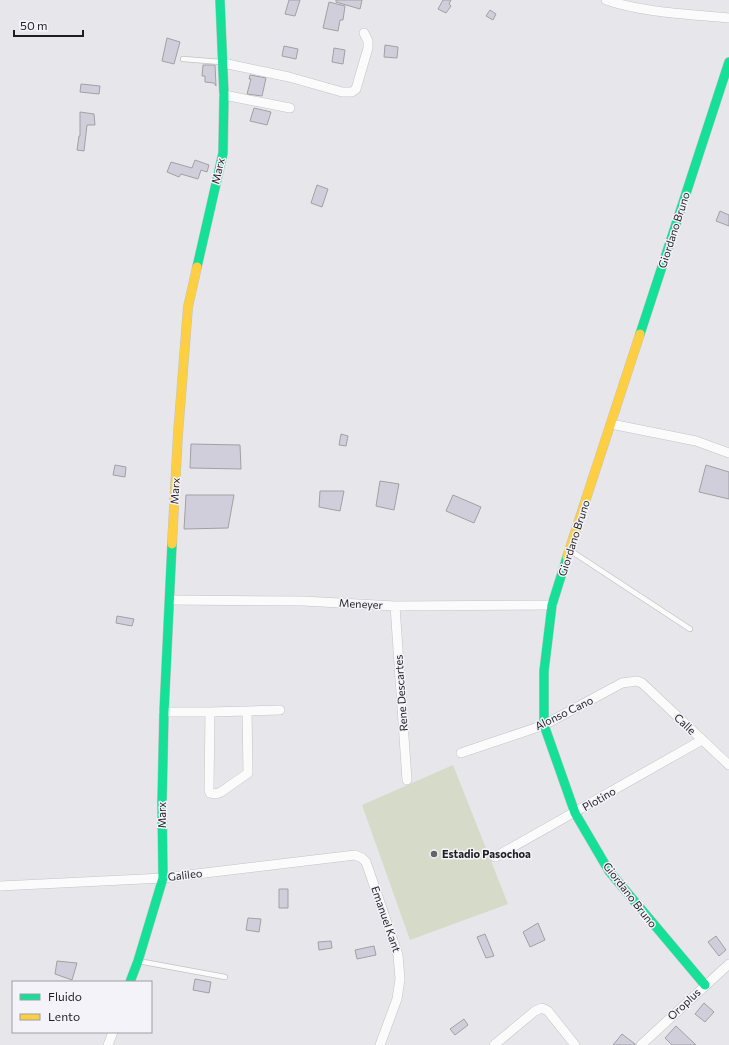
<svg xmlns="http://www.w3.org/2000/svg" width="729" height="1045" font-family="Commissioner,sans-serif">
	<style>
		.green { fill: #d6dac8 }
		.building { fill: #cfceda; stroke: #a1a1a4 }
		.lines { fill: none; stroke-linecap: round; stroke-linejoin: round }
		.lane-casing { stroke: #c3c3c6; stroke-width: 6 }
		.street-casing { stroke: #c3c3c6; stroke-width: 10 }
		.fast-casing { stroke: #c3c3c6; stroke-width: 10 }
		.slow-casing { stroke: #c3c3c6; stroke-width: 10 }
		.lane { stroke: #fbfbfc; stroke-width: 4.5 }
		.street { stroke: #fbfbfc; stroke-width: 9 }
		.fast { stroke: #16e098; stroke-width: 9 }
		.slow { stroke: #ffcf43; stroke-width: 9 }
		.poi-dot { fill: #656568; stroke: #f4f3fa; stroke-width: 1.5 }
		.labels { text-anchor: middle; stroke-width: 3; stroke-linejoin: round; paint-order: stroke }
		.street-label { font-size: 11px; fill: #1f1f21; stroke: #f4f3fa }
		.poi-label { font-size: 11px; font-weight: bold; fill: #1f1f21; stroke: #f4f3fa; text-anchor: start }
	</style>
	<rect width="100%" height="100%" fill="#e7e7eb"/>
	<!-- green -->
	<path class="green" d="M453 765 508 904 410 940 362 805Z"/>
	<!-- building -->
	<path class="building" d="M289 0H300L295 16 285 14Z
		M336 0H362L360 9 336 2Z
		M443 0H451L449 4 451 6 446 13 438 9Z
		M329 2 345 6 343 20H340L338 31 323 28Z
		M490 10 496 14 493 20 486 16Z
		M167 38 180 42 174 64 162 61Z
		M385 45 398 47 397 58 384 57Z
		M284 46 298 49 296 59 282 56Z
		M334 48 345 50 343 64 332 62Z
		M203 65H215L216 86 214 83 205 82V76H202Z
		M250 75 266 78 262 96 247 94 251 79H249Z
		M81 84 100 86 99 94 80 92Z
		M254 108 271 112 267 125 250 121Z
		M80 112 94 114 95 125H87L84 151 77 150 79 136H80Z
		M195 160 209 165 207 172 201 170 198 179 181 174 179 177 167 172 171 162 192 168Z
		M317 185 328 189 322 207 311 203Z
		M720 211 729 215V226L716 221Z
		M341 434 348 436 346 446 339 445Z
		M191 444 240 445 241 469 190 468Z
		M115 465 126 467 125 477 113 475Z
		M706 465 729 472V499L699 492Z
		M380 481 399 484 394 510 376 506Z
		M320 491H344L340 511 319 507Z
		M186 495H234L228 528 184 529Z
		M453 495 481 507 474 523 446 511Z
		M117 616 134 619 132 626 116 623Z
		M279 889H288V908H279Z
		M248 918 261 919 259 932 246 930Z
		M538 923 545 940 530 947 523 932Z
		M485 934 494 956 486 958 477 937Z
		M716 936 726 950 719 956 708 942Z
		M331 941 332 948 319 950 318 942Z
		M374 946 376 955 357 959 355 950Z
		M57 961 77 963 72 980 55 974Z
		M195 979 211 982 209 993 193 990Z
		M704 1003 714 1012 705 1022 695 1014Z
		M464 1019 468 1025 455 1035 450 1029Z
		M676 1026 696 1045H672L665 1038Z
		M622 1034 635 1044V1045H613Z"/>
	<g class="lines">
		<defs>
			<path id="lane" d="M183 59 221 62
				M571 551 690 629
				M138 961 225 977"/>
			<path id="street" d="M606 0C645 13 688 14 729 18
				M223 63 289 77 342 92H352L356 89 368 48V41L364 33
				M224 95 290 108
				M611 424 696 441 729 453
				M170 600 303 601 395 606 552 605
				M395 606 407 780
				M164 712H210L280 710
				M210 712 209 790 210 793 216 794 221 792 248 773 247 711
				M461 753 544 725 622 683 637 681 642 683 729 765
				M495 857 702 740
				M0 886 163 878 355 855 362 858 366 862 398 955 400 979 397 999 380 1045
				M108 1045 113 1032
				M494 1045 535 1011 542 1008 548 1011 575 1045
				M641 1045 729 964"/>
			<path id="fast" d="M197 267 223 153 224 95 220 0
				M640 334 729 62
				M567 557 552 605 544 671V725L575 813 609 871 705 985
				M130 982 138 961 163 878 162 803 164 712 172 544"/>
			<path id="slow" d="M172 544 178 434 188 307 197 267
				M567 557 640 334"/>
		</defs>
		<!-- lane casing -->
		<use href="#lane" class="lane-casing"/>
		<!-- street casing -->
		<use href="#street" class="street-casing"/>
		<!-- fast casing -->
		<use href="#fast" class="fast-casing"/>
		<!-- slow casing -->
		<use href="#slow" class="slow-casing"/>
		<!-- lane -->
		<use href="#lane" class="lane"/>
		<!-- street -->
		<use href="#street" class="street"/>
		<!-- fast -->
		<use href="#fast" class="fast"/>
		<!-- slow -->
		<use href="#slow" class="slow"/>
	</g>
	<!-- markers -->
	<circle class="poi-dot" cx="434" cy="854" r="4"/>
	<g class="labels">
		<!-- street labels -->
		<g class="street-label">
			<text transform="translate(218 171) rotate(-77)" y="4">Marx</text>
			<text transform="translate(674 230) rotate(-72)" y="4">Giordano Bruno</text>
			<text transform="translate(175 491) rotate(-87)" y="4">Marx</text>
			<text transform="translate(574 538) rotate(-72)" y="4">Giordano Bruno</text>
			<text transform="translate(361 604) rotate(3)" y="4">Meneyer</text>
			<text transform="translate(401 693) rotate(-94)" y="4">Rene Descartes</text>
			<text transform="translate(564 713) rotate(-26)" y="4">Alonso Cano</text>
			<text transform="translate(685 724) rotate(43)" y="4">Calle</text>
			<text transform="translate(599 799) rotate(-30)" y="4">Plotino</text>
			<text transform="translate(162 815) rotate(-90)" y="4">Marx</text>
			<text transform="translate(185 875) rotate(-7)" y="4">Galileo</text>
			<text transform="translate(630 895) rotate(52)" y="4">Giordano Bruno</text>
			<text transform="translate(386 919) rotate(71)" y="4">Emanuel Kant</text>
			<text transform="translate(684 1004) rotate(-43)" y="4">Oroplus</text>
		</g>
		<!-- poi labels -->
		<g class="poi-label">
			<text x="442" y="858">Estadio Pasochoa</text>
		</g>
	</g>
	<!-- legend -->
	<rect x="12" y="981" width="140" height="52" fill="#f4f3fa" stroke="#9f9ea3"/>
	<rect x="20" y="994" width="20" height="6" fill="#16e098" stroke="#9f9ea3"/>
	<text x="48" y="1001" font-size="12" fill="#1f1f21">Fluido</text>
	<rect x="20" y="1014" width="20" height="6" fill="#ffcf43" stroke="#9f9ea3"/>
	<text x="48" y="1021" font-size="12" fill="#1f1f21">Lento</text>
	<!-- scale -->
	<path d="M14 30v6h69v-6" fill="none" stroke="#1f1f21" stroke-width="2"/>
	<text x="20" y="30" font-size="12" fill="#1f1f21" stroke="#f4f3fa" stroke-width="3" paint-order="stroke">50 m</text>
</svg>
